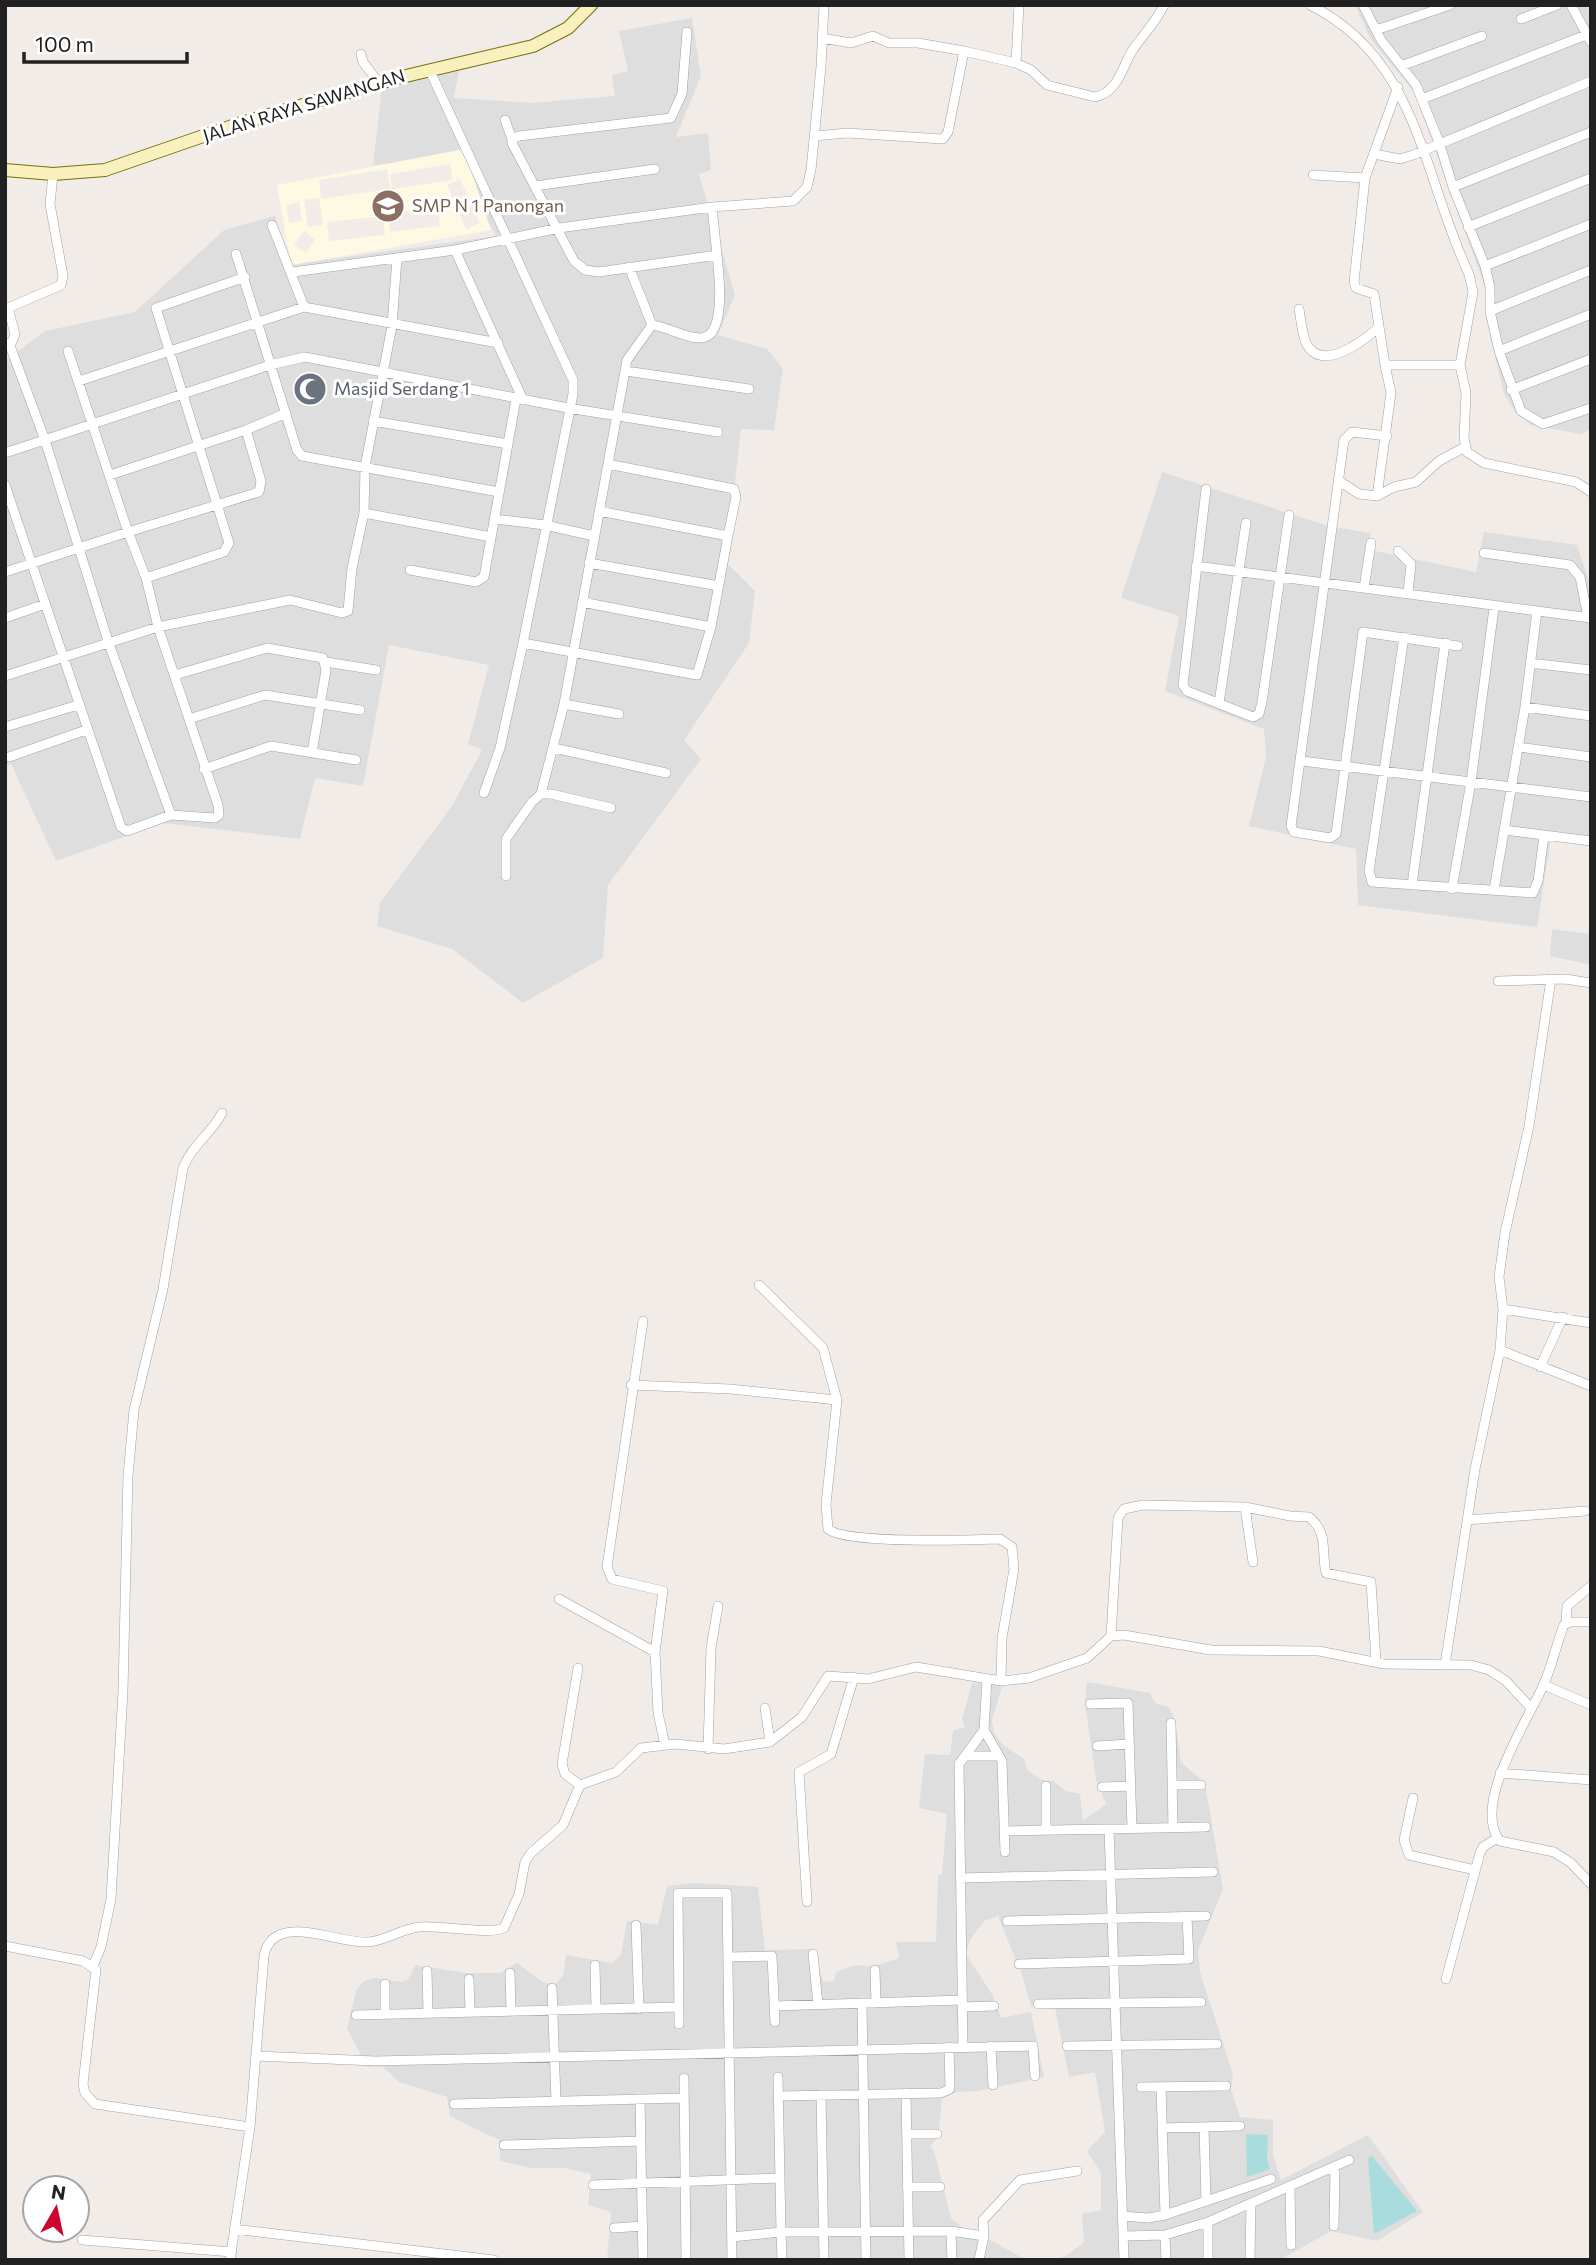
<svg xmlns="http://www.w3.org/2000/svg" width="1596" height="2265" font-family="Commissioner,sans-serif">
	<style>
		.residential { fill: #dfdede }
		.education { fill: #fef9e3; fill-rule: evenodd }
		.water { fill: #a9dcdd }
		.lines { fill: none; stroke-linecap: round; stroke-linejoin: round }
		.street-casing { stroke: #a2a2a2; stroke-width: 10 }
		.secondary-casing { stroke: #786e07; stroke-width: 14 }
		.street { stroke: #fff; stroke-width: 9 }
		.secondary { stroke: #f9f0be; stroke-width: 12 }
		.labels { text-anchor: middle; stroke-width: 6; stroke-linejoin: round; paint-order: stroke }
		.street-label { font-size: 18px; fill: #212121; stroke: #fff }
		.education-label { font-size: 18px; fill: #785e54; stroke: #fff; text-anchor: start }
		.worship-label { font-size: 18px; fill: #5b616d; stroke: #fff; text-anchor: start }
	</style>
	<rect width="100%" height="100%" fill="#f1ece8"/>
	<!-- residential -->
	<path class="residential" d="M1355 5H1587L1591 14V429L1581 434 1531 425 1516 413 1504 394 1486 319V290L1414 92 1371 40Z
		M692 18 701 76 676 137 708 133 711 170 699 174 735 295 718 335 767 349 783 369 774 430 741 429 726 562 755 591 749 643 684 740 701 759 608 885 603 958 523 1003 452 949 377 926 380 903 452 806 482 750 468 744 489 665 389 645 363 786 315 778 300 839 163 823 56 861 11 764 5 766V361L45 331 135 312 224 230 275 216 290 265 496 236 456 162 373 165 382 86 459 71 454 98 532 103 615 96 612 75 628 71 619 31Z
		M1162 472 1328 526 1370 533 1371 550 1476 572 1484 532 1577 545 1591 587V845L1551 839 1537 927 1358 905 1356 849 1249 826 1266 757 1264 729 1165 691 1179 616 1121 598Z
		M1552 929 1591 934V965L1550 956Z
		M1087 1682 1150 1693 1155 1703 1169 1707 1175 1720 1181 1762 1205 1783 1223 1889 1198 1951 1200 1972 1233 2074 1231 2089 1240 2117 1273 2120V2155L1281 2180 1368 2135 1423 2212 1377 2241 1331 2231 1280 2260H1052L1066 2256 1084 2242 1082 2214 1101 2210V2173L1087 2151 1105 2132 1095 2072 1069 2077 1055 2008 1031 2006 1022 1975 998 1916 984 1921 970 1940 966 1954 993 1996 1001 2018 1031 2012 1044 2077 978 2091 956 2092 942 2099 938 2138 930 2146 934 2151 951 2218 963 2228 964 2237 981 2239 974 2260H607L611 2212 588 2205 591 2174 564 2168H530L500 2161 499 2140 450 2116 447 2097 399 2082 383 2067H367L347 2028 356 1991 364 1981 374 1978 402 1982 408 1980 415 1965 467 1973H500L517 1963 543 1982 555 1985 563 1976 566 1955 612 1963 621 1955 627 1921 658 1925 667 1886 696 1883 758 1887 765 1950 815 1949 823 1982 834 1981 836 1972 856 1965 873 1967 899 1958 896 1942H936L938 1875H942L947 1814 919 1808 925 1754 950 1755 953 1731 965 1727 962 1720 972 1683 1003 1684 992 1720 994 1733 1003 1745 1024 1759 1028 1771 1042 1780 1053 1781 1066 1791 1080 1794 1083 1821 1106 1804 1096 1780 1085 1703Z
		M987 2238 1019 2256 1028 2260H982Z"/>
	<!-- education -->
	<path class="education" d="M464 149 491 230 291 265 277 185ZM450 164 453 180 392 189 390 174ZM387 169 390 189 321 199 319 180ZM460 179 480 223 466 229 447 185ZM319 198 323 225 308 227 304 200ZM299 202 302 220 289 223 286 205ZM438 208 440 226 390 232 388 214ZM383 216 385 235 329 241 327 222ZM304 231 315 240 306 253 294 245Z"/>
	<!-- water -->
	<path class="water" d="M1246 2134 1268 2135 1267 2158 1270 2169 1247 2177Z
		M1372 2156 1417 2211 1374 2234 1368 2159Z"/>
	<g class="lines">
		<defs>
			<path id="street" d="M1310 5C1419 59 1422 175 1469 274L1473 292 1460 365 1466 393 1464 438 1467 452 1484 463 1576 482 1591 492
				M1363 5 1381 40 1416 85 1439 142 1453 187 1485 266 1490 287V311L1499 351 1521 411 1543 424 1591 408
				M1571 5 1591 42
				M1521 19 1557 5
				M1376 30 1450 5
				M687 32 682 94 671 118 519 136 512 139V143L574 261 585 270 599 272 717 255 712 207
				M822 38 851 43 873 36 889 43H918L964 51 1016 63 1031 70 1047 85 1095 97C1118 92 1122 68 1132 51 1143 35 1156 22 1164 5
				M361 54 363 62 379 83
				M1016 63 1019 5
				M1401 66 1482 36
				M430 71 573 380V394L523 643 697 675 711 627 728 536 599 511
				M1422 99 1586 35
				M505 120 512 139
				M815 136 847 133 943 139 948 132 964 51
				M1374 154 1400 159 1413 155 1591 81
				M1313 175 1365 178
				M535 186 655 169
				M1453 187 1591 132
				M272 225 304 307
				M1468 227 1591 178
				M455 250 523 400
				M236 254 297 450 302 456 499 492
				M1485 266 1591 224
				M629 267 652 325C668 327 685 338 700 338 727 338 719 274 717 255
				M293 272 455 250 559 228 712 207 793 201 807 187 811 170 821 67 824 5
				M1299 309C1301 320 1302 333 1306 343 1321 374 1363 341 1378 328
				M1490 311 1591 270
				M9 343 45 440 108 641 171 815
				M6 344 12 342 15 334 8 308 61 285 63 276 50 204 53 174
				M1499 351 1591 314
				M1385 365 1374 294 1356 288 1354 282 1365 178 1398 87
				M626 371 749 389
				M79 381 304 307 498 343
				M1511 390 1591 359
				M373 421 508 444
				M1387 436 1352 432 1344 440 1291 826 1294 832 1330 838 1336 834 1363 632 1458 646
				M5 453 270 365 305 357 568 408 718 432
				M608 464 734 489 736 497 728 536
				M110 475 246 430 286 413
				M1338 480 1359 494 1377 496 1394 487 1416 482 1439 461 1465 447
				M5 485 121 827 127 831 171 815 215 818 219 815 218 805 158 627 146 578 128 532 259 492 261 481 246 430
				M1206 489 1183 685 1187 691 1253 717 1259 714 1262 702 1289 515
				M1377 496 1391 393 1385 365H1460
				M364 513 491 537
				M495 519 545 525 594 536
				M1398 551 1411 564 1408 593
				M1484 553 1570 565 1580 577 1588 618
				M589 563 719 586
				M1196 566 1591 618
				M410 570 476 582 484 577 516 399
				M5 572 128 532 68 351
				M146 578 224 552 229 543 156 308 245 277
				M1364 588 1371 543
				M582 602 711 627
				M5 618 45 604
				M1404 637 1369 871 1372 882 1533 893 1538 881 1544 836
				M326 662 376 670
				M1530 663 1591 670
				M175 675 267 648 323 658 326 670 312 753
				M5 676 158 627 290 600 342 613 348 611 352 568 364 513 365 467 392 326 397 258
				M1219 703 1246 523
				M564 704 619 714
				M1525 707 1591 716
				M189 719 265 695 360 710
				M5 727 78 705
				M1519 747 1591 757
				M554 748 666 773
				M9 757 86 730
				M1302 761 1591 797
				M204 769 271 746 356 760
				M484 793 500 748 523 643
				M611 808 551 794H541L564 704 627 360 652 325
				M1504 830 1591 841
				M506 876V839L532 802 541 794
				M1412 885 1445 643
				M1452 889 1471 782 1494 608
				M1494 890 1525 707 1537 611
				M1498 981 1565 979 1591 983
				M759 1285 823 1348 837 1400 826 1504 828 1529C845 1544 971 1540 1000 1539L1012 1547 1014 1569 1002 1638 1001 1681
				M1503 1309 1591 1323
				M643 1321 607 1567 612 1579 663 1591 655 1652
				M1500 1350 1591 1386
				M1540 1367 1563 1317
				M631 1385 730 1389 837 1400
				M1245 1507 1290 1516 1309 1517C1329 1533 1321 1552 1326 1573L1371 1582 1376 1661
				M1467 1520 1585 1511
				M559 1599 655 1652 658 1713 665 1745
				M1591 1622H1570L1564 1625C1556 1645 1552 1667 1543 1686 1528 1720 1471 1805 1500 1841L1554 1852 1571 1863 1591 1884
				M1566 1623 1567 1606 1591 1586
				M1111 1636 1118 1518 1124 1509 1143 1505 1245 1507 1253 1562
				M1445 1665 1475 1469 1500 1350 1503 1309 1499 1277 1505 1233 1529 1126 1551 979
				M578 1668 562 1764 565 1774 580 1785
				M987 1679 984 1730 1002 1761 1005 1852
				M1544 1685 1591 1705
				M1090 1704 1128 1703 1132 1828
				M765 1708 770 1742
				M1171 1723 1173 1827
				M1097 1746 1129 1744
				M708 1749 711 1648 718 1606
				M965 1756H999
				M1500 1773 1591 1780
				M1172 1785H1201
				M1102 1787 1131 1786
				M1413 1798 1404 1840 1409 1855 1475 1870
				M1109 1829 1124 2260
				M1046 1830V1786
				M1004 1831 1206 1827
				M960 1878 1213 1872
				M807 1902 799 1772 831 1754 854 1677
				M1007 1921 1206 1916
				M636 1925 639 2009
				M5 1946 83 1961 96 1970 83 2084 85 2093 95 2104 250 2127 230 2260
				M813 1954 818 2005
				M728 1957 772 1956 775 2022
				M1019 1964 1189 1959 1187 1917
				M595 1965 596 2009
				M93 1966 101 1947 111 1899 123 1691 128 1476 134 1410 163 1289 183 1168C192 1145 211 1134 222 1113
				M875 1970 876 2003
				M427 1971 428 2013
				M510 1973 511 2011
				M469 1979 470 2012
				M1446 1979 1480 1853 1483 1847 1497 1838
				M385 1984V2014
				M552 1988 556 2101
				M862 2003 866 2260
				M1038 2004 1201 2002
				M774 2006 962 2000
				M962 2007 994 2006
				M356 2015 679 2007
				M679 2024 678 1893H727L732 2260
				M991 2046 993 2085
				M1067 2046 1217 2044
				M963 2047 959 1764 984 1730
				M256 2056 375 2061 1033 2046 1035 2076
				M684 2078 686 2260
				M1141 2087 1226 2086
				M1161 2087 1165 2215
				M906 2093 909 2260
				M821 2095 824 2260
				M779 2096 941 2093 950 2089 949 2047
				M640 2099 643 2260
				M454 2104 683 2098
				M250 2127 264 1956C273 1910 337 1944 368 1942 385 1941 401 1929 419 1927 442 1925 487 1935 504 1928L519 1894 525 1862 531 1853 563 1825 580 1785 616 1772 641 1748 676 1744 724 1749 770 1742 802 1717 828 1676 868 1679 916 1667 1001 1681 1029 1678 1087 1658 1111 1636 1124 1635 1211 1650 1319 1651 1384 1664 1471 1665 1489 1670 1506 1681 1531 1708
				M1204 2127 1206 2201
				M1162 2128 1240 2126
				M907 2134H937
				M504 2145 641 2141
				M593 2185 779 2178
				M907 2187H940
				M1290 2188 1291 2245
				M1122 2216 1148 2218 1165 2215 1271 2179
				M1208 2222V2260
				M1334 2226 1335 2166
				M614 2228 643 2226
				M234 2229 494 2260
				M951 2231 952 2260
				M1165 2235 1166 2260
				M1123 2236 1165 2235 1208 2222 1349 2160
				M732 2237 781 2232 778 2077
				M82 2240 232 2252
				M782 2260 781 2232 951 2231 984 2236
				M979 2260 984 2236 983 2220 1020 2180 1077 2171
				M1250 2260 1251 2204"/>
			<path id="secondary" d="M5 170 53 174 105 170 238 124 393 79 533 46 568 28 591 5"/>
		</defs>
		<!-- street casing -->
		<use href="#street" class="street-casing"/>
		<!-- secondary casing -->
		<use href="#secondary" class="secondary-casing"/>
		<!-- street -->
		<use href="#street" class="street"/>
		<!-- secondary -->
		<use href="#secondary" class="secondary"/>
	</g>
	<!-- icons -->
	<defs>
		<symbol id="school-disc" viewBox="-11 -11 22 22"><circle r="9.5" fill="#8d6e63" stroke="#fff"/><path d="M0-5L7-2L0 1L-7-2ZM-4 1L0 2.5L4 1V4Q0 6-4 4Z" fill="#fff"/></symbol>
		<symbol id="mosque-disc" viewBox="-11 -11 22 22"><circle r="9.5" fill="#6b7280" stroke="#fff"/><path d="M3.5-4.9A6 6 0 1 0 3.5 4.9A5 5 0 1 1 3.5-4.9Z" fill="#fff"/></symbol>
	</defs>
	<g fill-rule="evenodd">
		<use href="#school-disc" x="369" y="187" width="38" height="38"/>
		<use href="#mosque-disc" x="291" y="370" width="38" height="38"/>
	</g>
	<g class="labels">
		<!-- street labels -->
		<g class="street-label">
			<text transform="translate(304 106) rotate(-17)" y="6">JALAN RAYA SAWANGAN</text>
		</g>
		<!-- education labels -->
		<g class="education-label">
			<text x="412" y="212">SMP N 1 Panongan</text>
		</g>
		<!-- worship labels -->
		<g class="worship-label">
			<text x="334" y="395">Masjid Serdang 1</text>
		</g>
	</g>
	<!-- border -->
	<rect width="1596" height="2265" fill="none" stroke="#212121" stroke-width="14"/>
	<!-- north arrow -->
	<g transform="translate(56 2209) rotate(9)"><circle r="33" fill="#ffffff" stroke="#a6a6a6" stroke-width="2"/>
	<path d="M0-5L12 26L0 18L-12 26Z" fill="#cd042d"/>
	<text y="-10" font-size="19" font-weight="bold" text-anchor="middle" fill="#212121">N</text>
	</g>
	<!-- scale -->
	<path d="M24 52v10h163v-10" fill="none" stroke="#212121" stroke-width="3.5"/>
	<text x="35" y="52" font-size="21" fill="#212121" stroke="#ffffff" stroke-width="5" paint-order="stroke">100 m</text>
</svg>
